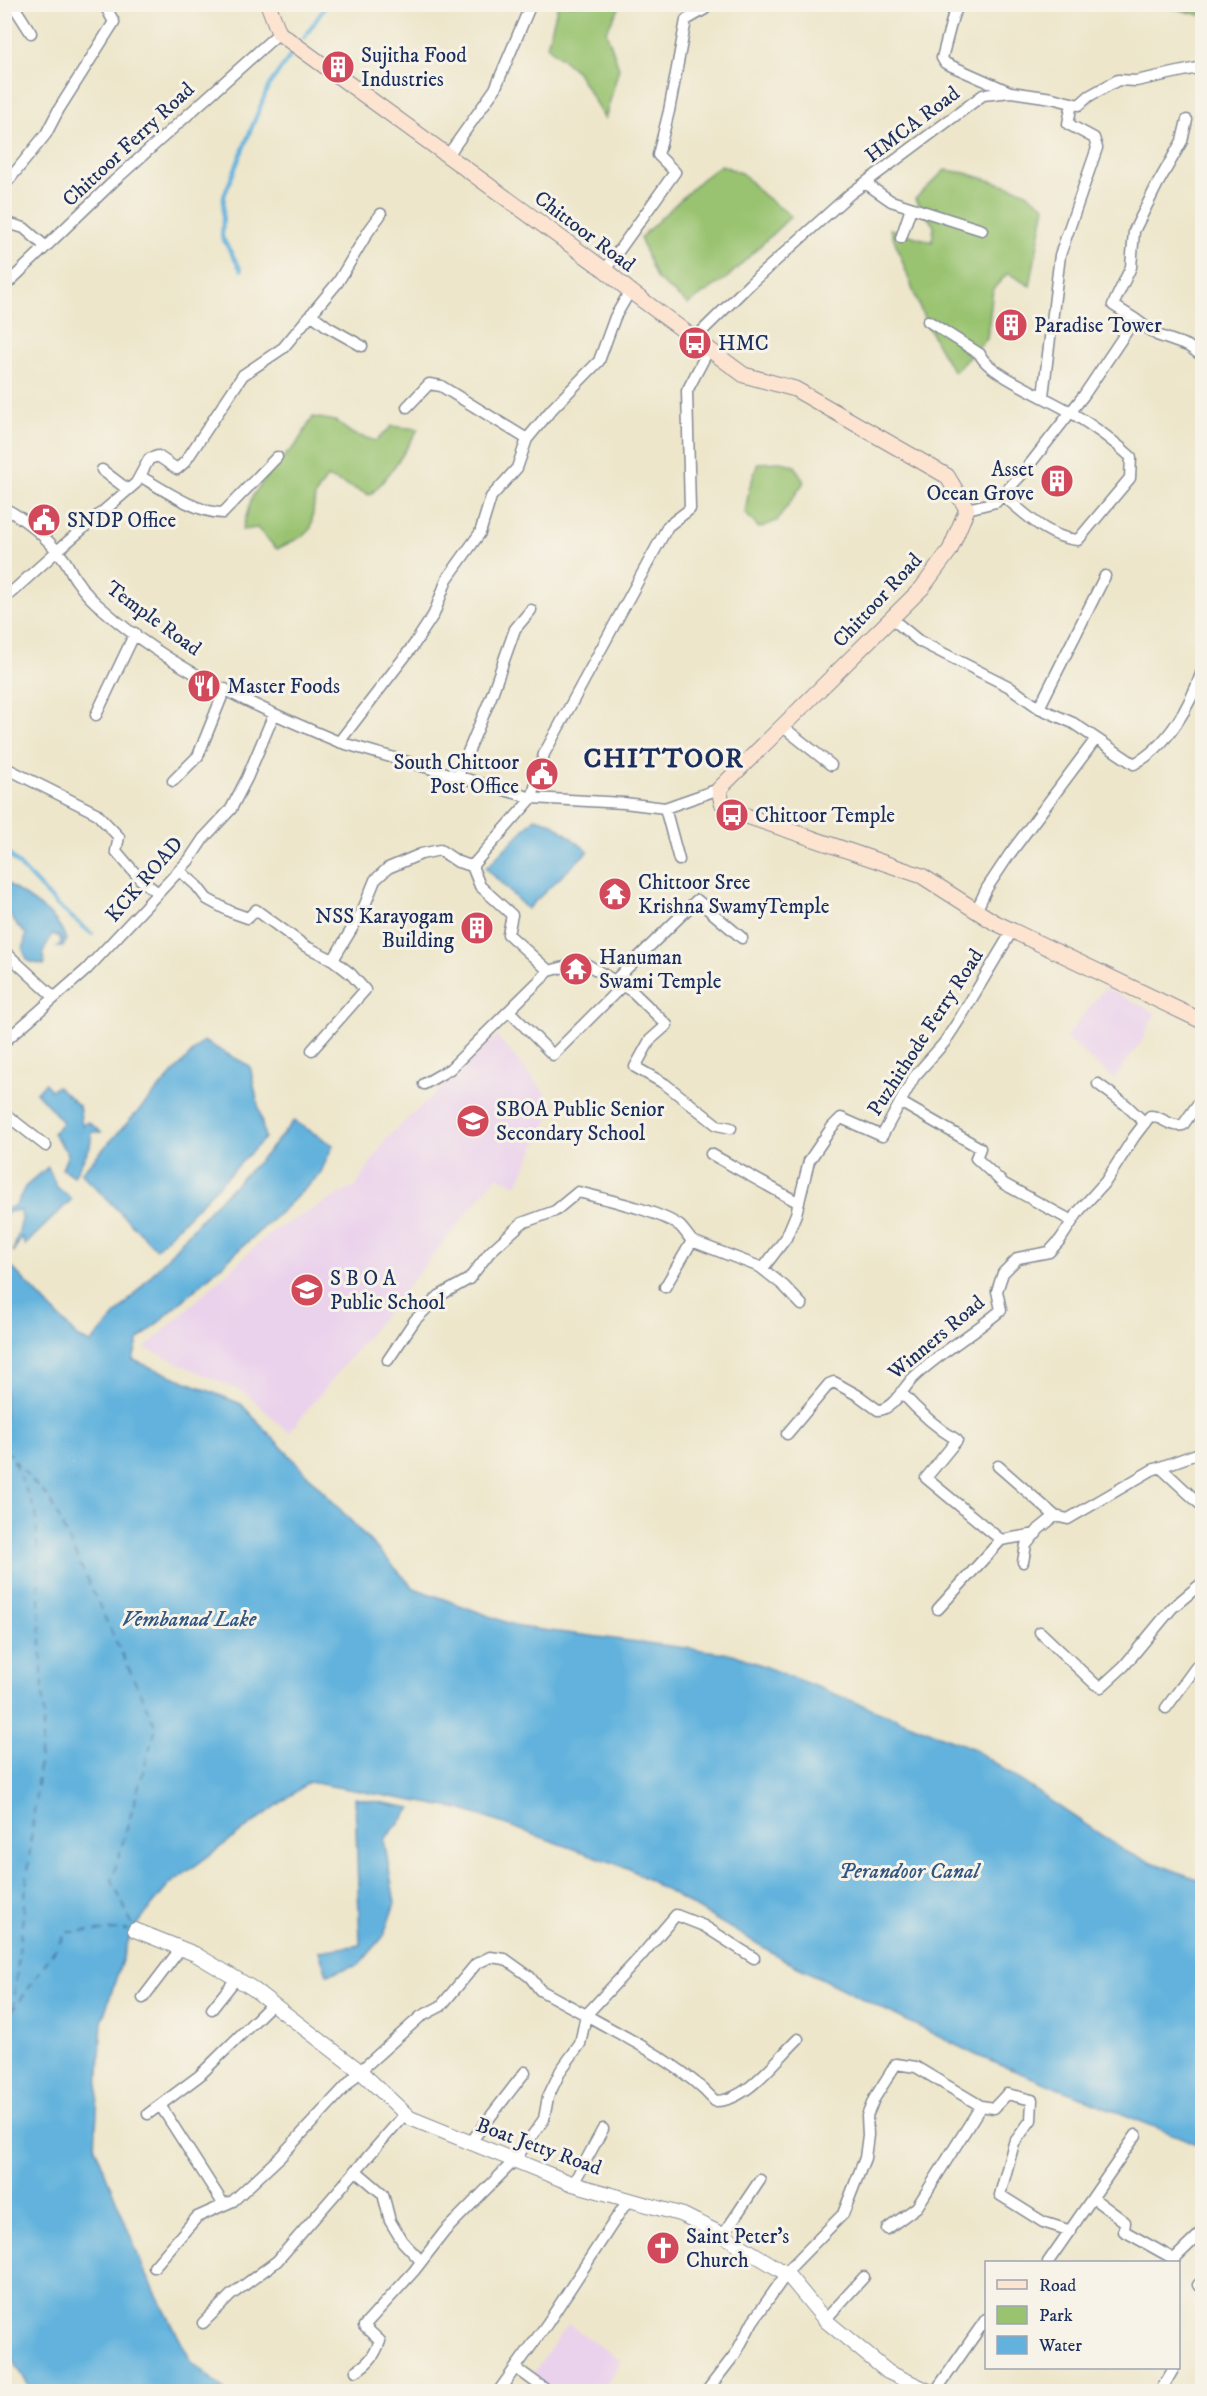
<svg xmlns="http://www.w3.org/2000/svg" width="1207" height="2396" font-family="'IM FELL DW Pica',serif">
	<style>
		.built { fill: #ead1ec }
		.green { fill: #99c36f; stroke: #5a7966; stroke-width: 1.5 }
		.water { fill: #62b2dd; stroke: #3e709e; stroke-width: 1.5 }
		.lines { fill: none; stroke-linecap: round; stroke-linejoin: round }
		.stream { stroke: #62b2dd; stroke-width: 4 }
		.ferry { stroke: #305684; stroke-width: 1.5; stroke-dasharray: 8 6; stroke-linecap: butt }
		.minor-casing { stroke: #848a94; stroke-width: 13 }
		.tertiary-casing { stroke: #848a94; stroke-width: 16 }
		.secondary-casing { stroke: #848a94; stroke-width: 17 }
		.minor { stroke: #fff; stroke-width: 10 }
		.tertiary { stroke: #fff; stroke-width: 14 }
		.secondary { stroke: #fde4d1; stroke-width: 15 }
		.labels { text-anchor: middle; stroke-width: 6; stroke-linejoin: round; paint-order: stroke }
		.poi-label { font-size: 21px; fill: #1b2f5e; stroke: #f7f3e8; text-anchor: start }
		.street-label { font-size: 21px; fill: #1b2f5e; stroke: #f7f3e8 }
		.water-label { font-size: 22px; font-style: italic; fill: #305684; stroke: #f7f3e8 }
		.district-label { font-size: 27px; font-weight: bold; letter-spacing: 1.5px; fill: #1b2f5e; stroke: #f7f3e8 }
	</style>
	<rect width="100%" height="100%" fill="#f7f3e8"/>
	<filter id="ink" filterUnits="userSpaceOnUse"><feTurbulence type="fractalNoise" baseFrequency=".0167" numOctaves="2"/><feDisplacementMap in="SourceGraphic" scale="12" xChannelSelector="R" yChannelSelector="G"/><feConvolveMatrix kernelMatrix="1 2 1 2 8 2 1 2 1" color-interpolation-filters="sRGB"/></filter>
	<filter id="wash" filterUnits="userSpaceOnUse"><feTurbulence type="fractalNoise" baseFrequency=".008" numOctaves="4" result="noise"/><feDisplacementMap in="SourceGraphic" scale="24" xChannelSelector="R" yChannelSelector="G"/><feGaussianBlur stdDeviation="1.35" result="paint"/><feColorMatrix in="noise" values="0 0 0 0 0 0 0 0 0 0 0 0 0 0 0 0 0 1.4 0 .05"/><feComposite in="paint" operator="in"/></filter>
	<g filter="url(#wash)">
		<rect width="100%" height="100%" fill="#ede6ca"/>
		<!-- built -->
		<path class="built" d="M1105 988 1156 1013 1144 1033 1146 1035 1114 1079 1065 1038Z
			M497 1036 555 1105 517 1185 497 1176 289 1433 247 1394 145 1348 271 1232 357 1185 386 1139Z
			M568 2324 621 2361 602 2391H552L530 2378Z"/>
		<!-- green -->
		<path class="green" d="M558 5H621L606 31 619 68 605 119 577 72 547 46Z
			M1160 5H1202V14L1200 15Z
			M721 165 743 174 762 194 791 216 728 277 688 304 656 278 640 238 702 179Z
			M945 170 965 173 1022 190 1045 206 1030 286 1008 273 993 289 987 339 954 372C921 324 911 281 890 229L932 242 934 226 915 199Z
			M313 417 335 421 353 434 376 441 392 426 418 429C404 453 390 476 370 495L327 477 315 496 311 528 303 536 277 549 257 528 242 530 252 497 273 467 296 445Z
			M782 462 795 466 804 482 777 521 759 528 745 513 749 489 758 463Z"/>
		<!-- water -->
		<path class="water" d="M535 818 552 823 588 851 527 909 486 868Z
			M5 881C25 899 60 912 66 941L62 947H57L61 943 60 937 52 934 43 952 44 965 28 961 23 950 26 934C17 927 13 918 5 910Z
			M203 1041 250 1066 265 1138 156 1249 81 1173Z
			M45 1083 51 1090 57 1086 79 1106 82 1125 88 1122 101 1132H92L90 1147 74 1176 62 1169 68 1154 53 1133 63 1122 36 1092Z
			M294 1121 333 1145 320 1174 283 1210 138 1341 133 1360 241 1404 414 1588 519 1627 733 1654 972 1748 1128 1853 1202 1881V2146L978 2056 790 1963 628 1868 464 1810 309 1782 169 1885 132 1930 102 2021 95 2147 144 2270 191 2361 225 2391H32L5 2347V1260L79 1338 91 1343 211 1208 265 1155Z
			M48 1167 57 1187 72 1199 25 1245 22 1237 13 1252 22 1220 21 1210 9 1212 5 1215V1210L16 1205 25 1187Z
			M355 1798 412 1808 384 1840 395 1903 383 1937 359 1965 327 1974 319 1951 360 1945Z"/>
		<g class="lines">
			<!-- stream -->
			<path class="stream" d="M304 38 327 4
				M241 270 222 237 224 196 269 85 291 55
				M4 849 58 906 92 934"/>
			<!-- ferry -->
			<path class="ferry" d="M4 1441 11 1455
				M4 1449 50 1500 156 1727 112 1880 132 1924
				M13 2009 44 1719 36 1513 13 1460
				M4 2024 67 1932 128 1930
				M4 2066 7 2063 12 2014"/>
		</g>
	</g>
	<g filter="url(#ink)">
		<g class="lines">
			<defs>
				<path id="minor" d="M16 4 17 11 31 33
					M960 4 953 16 942 58 945 63 1008 91
					M448 155 495 89 531 4
					M865 183 891 201 982 230
					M4 186 46 134 59 109 114 22 104 4
					M4 222 24 228 46 247
					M901 238 911 208
					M605 270 675 172 658 155 669 111 686 20 705 9V4
					M4 287 113 182 279 33
					M630 291 615 317 599 361 552 409 527 439 517 468 491 497 480 533 447 579 434 614 413 646 339 742 532 798 624 803 665 808 719 789
					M311 314 328 327 362 346
					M1135 319 1157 335 1188 346 1202 356
					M928 321 980 354C985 372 1052 400 1072 413 1093 426 1113 440 1131 457L1130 478 1078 540C1047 538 1025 513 1002 495
					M695 338 751 283 850 194 983 95 1011 92 1052 98 1079 105 1089 96 1118 80 1136 81 1202 67
					M1043 396 1060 255 1097 148 1094 138 1068 124 1072 103
					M407 407 429 384 441 386 527 439
					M102 470 127 489
					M140 476C162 489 197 513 223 513L277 457
					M4 508C27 520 47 538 63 558 69 565 71 574 77 581 84 592 95 603 105 611 169 668 260 709 339 742
					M967 509 996 502 1023 473 1084 395 1135 319 1113 305 1131 267 1134 231 1157 185 1182 141 1187 120
					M4 599 57 551 136 483 149 459 158 456 177 469 185 462 243 375 283 348 338 282 368 232 381 214
					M891 618 919 641 1008 686 1039 708 1073 723 1134 764C1168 746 1190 706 1202 671
					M1039 708 1105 576
					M96 715 135 633
					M782 726 831 765
					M4 767 96 813 119 837 116 851 140 879 158 893
					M458 776 491 697 515 629 531 610
					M173 781 198 756 225 689
					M665 808 679 860
					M179 870 196 885 207 899 231 912 248 918 256 910 305 946 333 960 351 974 365 990 312 1050
					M976 911 987 888 1009 855 1095 740
					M4 951 54 997
					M333 960 362 912 375 880 388 868 421 854 440 850 458 862 472 866
					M549 971 583 962 633 992 667 1025 650 1040 635 1067 665 1084 717 1125 731 1128
					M614 981 697 900 742 938
					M509 1011 553 1055 622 986
					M4 1042 86 970 189 860 203 839 231 809 247 778 274 714
					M424 1084 450 1069 549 971 508 934 512 915 480 886 472 866 532 798 544 754 668 526 690 509 687 391 709 349
					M1098 1084 1126 1105 1145 1123
					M900 1102 980 1148 976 1158 1004 1184 1072 1221
					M4 1113 46 1146
					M711 1154 799 1203
					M760 1267 784 1286 802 1305
					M665 1287 692 1241 760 1267H764L786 1238 796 1214 809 1161 832 1127 841 1118 882 1136 914 1077 944 1043 959 1020 1012 931
					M388 1360 415 1320 439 1296 469 1279 490 1252 522 1223 555 1211 578 1192C605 1199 659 1211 680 1226 684 1230 688 1236 692 1241
					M901 1392C918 1411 935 1427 957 1440L926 1478 1001 1540 938 1609
					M787 1434 829 1384 834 1382 859 1396 878 1410C892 1410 903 1389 912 1379 939 1353 973 1334 1001 1310L997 1291 1003 1273 1018 1258 1049 1252 1060 1240 1079 1211 1106 1181 1134 1137 1150 1116C1162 1116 1170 1128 1183 1125L1202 1098
					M998 1466 1055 1516
					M1160 1467 1202 1506
					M1001 1540 1036 1534
					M1023 1562 1026 1545 1039 1529 1055 1516 1068 1519 1152 1470 1202 1452
					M1040 1632 1095 1684 1101 1687 1124 1666 1172 1608 1202 1583
					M1166 1708 1202 1659
					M143 1998 181 1948
					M212 2009 236 1979
					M160 2105 224 2205
					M148 2114 199 2076 272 2004
					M470 2143 525 2072
					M355 2170 383 2194 390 2221 402 2241 421 2261
					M573 2184 603 2129
					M1093 2198 1125 2222 1124 2231 1174 2259 1202 2232
					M887 2229 917 2207 981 2106
					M723 2235 760 2180
					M1048 2262 1136 2135
					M154 2267 197 2217 233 2201 280 2157 360 2071 420 2017 441 2006 476 1964 490 1957 505 1959 530 1977 540 1990 586 2015 640 1957 676 1915 704 1926 754 1958
					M1198 2285 1202 2281
					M825 2320 864 2277
					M203 2323 231 2295 277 2261 405 2114
					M516 2368 549 2392
					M356 2371C369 2363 375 2355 380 2341L364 2326 414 2271 445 2231 514 2161 544 2119 548 2097 561 2070 580 2044 586 2015C630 2040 680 2063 715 2101 746 2102 776 2060 798 2039
					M498 2392 547 2324 628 2200
					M706 2392 736 2353 753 2321 792 2266 843 2214 865 2158 868 2135 867 2116 874 2099 896 2064 916 2067 981 2106 994 2108 1007 2094 1032 2100 1031 2120 1014 2143 1000 2195 1043 2222 1071 2231
					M935 2392 986 2319
					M1160 2392 1174 2368"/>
				<path id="tertiary" d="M135 1930 195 1954 252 1988 360 2071 410 2118 573 2184 683 2215 723 2235 787 2274 825 2320 888 2372 931 2392"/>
				<path id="secondary" d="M268 4 279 33 605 270 630 291 744 375 795 389 947 476 967 509 950 550 922 588 719 789 722 803 735 812 922 876 994 922 1202 1021"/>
			</defs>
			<!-- minor casing -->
			<use href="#minor" class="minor-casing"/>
			<!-- tertiary casing -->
			<use href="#tertiary" class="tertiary-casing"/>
			<!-- secondary casing -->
			<use href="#secondary" class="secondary-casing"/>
			<!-- minor -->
			<use href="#minor" class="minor"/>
			<!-- tertiary -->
			<use href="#tertiary" class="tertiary"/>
			<!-- secondary -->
			<use href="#secondary" class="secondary"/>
		</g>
	</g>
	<!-- icons -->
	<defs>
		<symbol id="building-disc" viewBox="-11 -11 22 22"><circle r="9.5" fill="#d1495b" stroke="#f7f3e8"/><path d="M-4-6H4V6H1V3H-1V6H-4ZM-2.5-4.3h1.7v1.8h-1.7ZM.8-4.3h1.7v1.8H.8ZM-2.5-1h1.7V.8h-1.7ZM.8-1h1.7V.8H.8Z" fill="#fff"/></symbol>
		<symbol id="bus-disc" viewBox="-11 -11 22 22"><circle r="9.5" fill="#d1495b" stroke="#f7f3e8"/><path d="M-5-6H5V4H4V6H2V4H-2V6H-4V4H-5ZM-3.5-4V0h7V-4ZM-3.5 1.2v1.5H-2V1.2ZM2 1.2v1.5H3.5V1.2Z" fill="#fff"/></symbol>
		<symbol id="civic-disc" viewBox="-11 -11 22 22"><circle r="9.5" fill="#d1495b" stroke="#f7f3e8"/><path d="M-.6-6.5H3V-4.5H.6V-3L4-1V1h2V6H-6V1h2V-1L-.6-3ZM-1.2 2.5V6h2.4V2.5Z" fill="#fff"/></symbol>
		<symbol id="restaurant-disc" viewBox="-11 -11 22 22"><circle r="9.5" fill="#d1495b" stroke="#f7f3e8"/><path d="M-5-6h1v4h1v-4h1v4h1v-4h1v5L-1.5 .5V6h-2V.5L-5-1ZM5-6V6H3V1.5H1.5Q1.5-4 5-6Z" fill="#fff"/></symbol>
		<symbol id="temple-disc" viewBox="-11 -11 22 22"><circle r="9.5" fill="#d1495b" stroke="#f7f3e8"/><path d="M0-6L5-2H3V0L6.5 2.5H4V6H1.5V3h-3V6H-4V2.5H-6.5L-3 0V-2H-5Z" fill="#fff"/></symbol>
		<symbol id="school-disc" viewBox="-11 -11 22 22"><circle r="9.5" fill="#d1495b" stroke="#f7f3e8"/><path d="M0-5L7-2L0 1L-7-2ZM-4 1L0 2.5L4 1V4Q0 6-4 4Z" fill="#fff"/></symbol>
		<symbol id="church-disc" viewBox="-11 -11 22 22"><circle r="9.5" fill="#d1495b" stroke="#f7f3e8"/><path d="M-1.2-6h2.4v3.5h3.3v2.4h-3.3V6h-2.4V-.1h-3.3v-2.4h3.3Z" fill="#fff"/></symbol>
	</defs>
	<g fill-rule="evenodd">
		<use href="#building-disc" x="319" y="48" width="38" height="38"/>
		<use href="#building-disc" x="992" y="306" width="38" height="38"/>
		<use href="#bus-disc" x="676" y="324" width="38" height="38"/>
		<use href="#building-disc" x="1038" y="462" width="38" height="38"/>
		<use href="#civic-disc" x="25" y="501" width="38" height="38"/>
		<use href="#restaurant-disc" x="185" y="667" width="38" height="38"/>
		<use href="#civic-disc" x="523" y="755" width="38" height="38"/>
		<use href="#bus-disc" x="713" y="796" width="38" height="38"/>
		<use href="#temple-disc" x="596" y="875" width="38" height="38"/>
		<use href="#building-disc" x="458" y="909" width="38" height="38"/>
		<use href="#temple-disc" x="557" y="950" width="38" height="38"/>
		<use href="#school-disc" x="454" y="1102" width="38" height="38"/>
		<use href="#school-disc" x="288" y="1271" width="38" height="38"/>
		<use href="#church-disc" x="644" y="2229" width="38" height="38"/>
	</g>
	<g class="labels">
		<!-- poi labels -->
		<g class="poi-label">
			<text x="361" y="62">Sujitha Food<tspan x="361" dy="24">Industries</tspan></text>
			<text x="1034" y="332">Paradise Tower</text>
			<text x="718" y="350">HMC</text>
			<text x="1034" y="476" text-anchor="end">Asset<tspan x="1034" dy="24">Ocean Grove</tspan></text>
			<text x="67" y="527">SNDP Office</text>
			<text x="227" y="693">Master Foods</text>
			<text x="519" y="769" text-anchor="end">South Chittoor<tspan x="519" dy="24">Post Office</tspan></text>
			<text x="755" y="822">Chittoor Temple</text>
			<text x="638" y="889">Chittoor Sree<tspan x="638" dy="24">Krishna SwamyTemple</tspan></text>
			<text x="454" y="923" text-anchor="end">NSS Karayogam<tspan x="454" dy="24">Building</tspan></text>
			<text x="599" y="964">Hanuman<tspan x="599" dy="24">Swami Temple</tspan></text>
			<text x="496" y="1116">SBOA Public Senior<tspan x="496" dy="24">Secondary School</tspan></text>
			<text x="330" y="1285">S B O A<tspan x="330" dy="24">Public School</tspan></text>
			<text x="686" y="2243">Saint Peter's<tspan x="686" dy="24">Church</tspan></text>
		</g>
		<!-- street labels -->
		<g class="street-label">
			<text transform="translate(912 124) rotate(-37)" y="7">HMCA Road</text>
			<text transform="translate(128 144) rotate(-43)" y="7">Chittoor Ferry Road</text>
			<text transform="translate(585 231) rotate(37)" y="7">Chittoor Road</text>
			<text transform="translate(877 600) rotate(-47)" y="7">Chittoor Road</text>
			<text transform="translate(154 618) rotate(36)" y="7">Temple Road</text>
			<text transform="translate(144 879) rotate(-49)" y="7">KCK ROAD</text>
			<text transform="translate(925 1032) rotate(-57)" y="7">Puzhithode Ferry Road</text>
			<text transform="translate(936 1337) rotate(-40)" y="7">Winners Road</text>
			<text transform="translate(539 2146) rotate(20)" y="7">Boat Jetty Road</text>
		</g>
		<!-- water labels -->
		<g class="water-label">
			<text x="189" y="1626">Vembanad Lake</text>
			<text x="909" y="1878">Perandoor Canal</text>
		</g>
		<!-- district labels -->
		<g class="district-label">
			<text x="664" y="767">CHITTOOR</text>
		</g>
	</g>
	<!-- margin -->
	<rect width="1207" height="2396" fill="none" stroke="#f7f3e8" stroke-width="24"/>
	<!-- legend -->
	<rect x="985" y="2261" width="195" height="108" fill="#f7f3e8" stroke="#9fa5b1" stroke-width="1.5"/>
	<rect x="997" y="2280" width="30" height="9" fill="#fde4d1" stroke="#9fa5b1" stroke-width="1.5"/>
	<text x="1039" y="2291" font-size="18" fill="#1b2f5e">Road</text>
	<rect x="997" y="2306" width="30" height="18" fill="#99c36f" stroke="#9fa5b1" stroke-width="1.5"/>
	<text x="1039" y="2321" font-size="18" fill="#1b2f5e">Park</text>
	<rect x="997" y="2336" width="30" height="18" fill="#62b2dd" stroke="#9fa5b1" stroke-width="1.5"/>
	<text x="1039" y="2351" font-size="18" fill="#1b2f5e">Water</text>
</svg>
